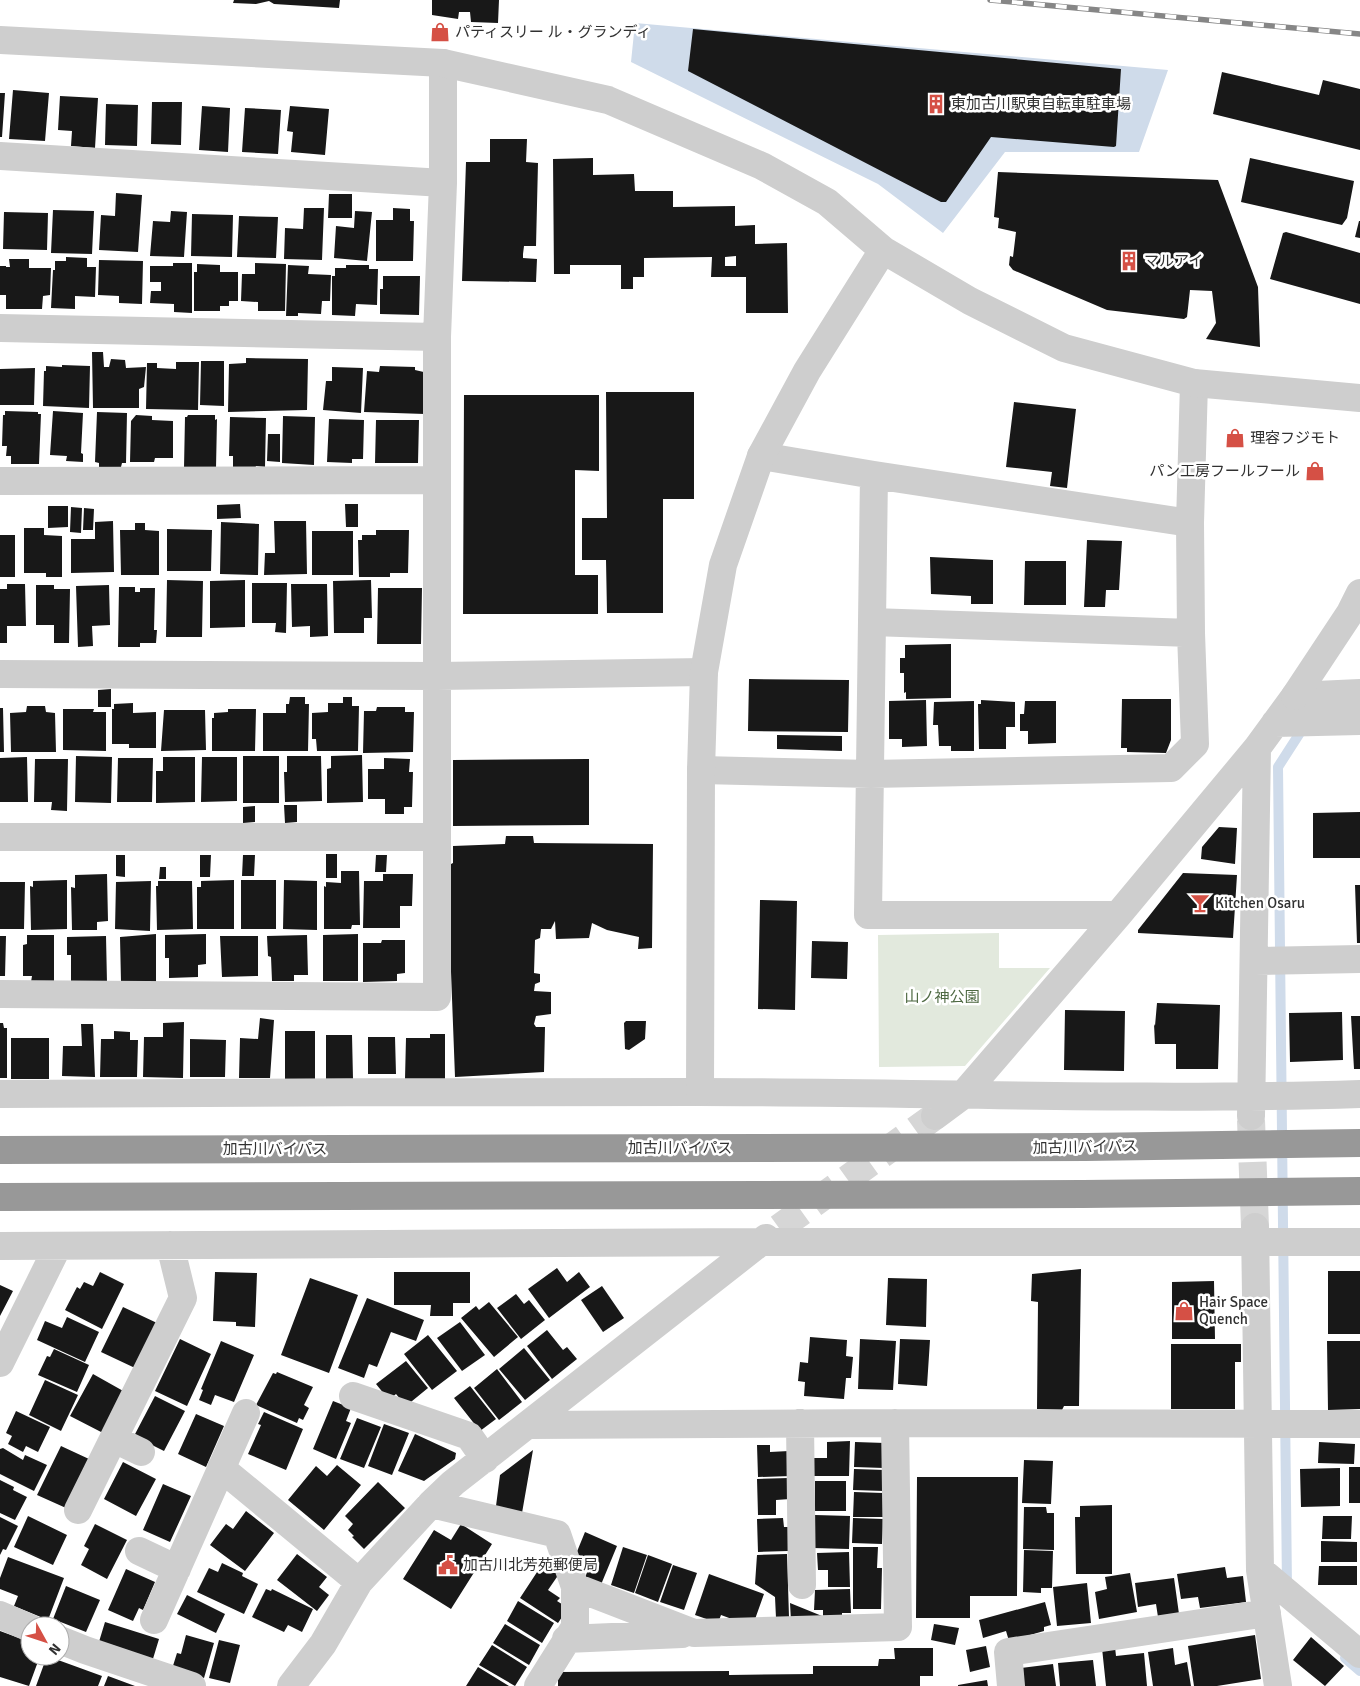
<svg xmlns="http://www.w3.org/2000/svg" width="1360" height="1686" font-family="Signika,'Noto Sans JP',sans-serif">
	<style>
		.green { fill: #e2e9dd }
		.water { fill: #cfdbea }
		.lines { fill: none; stroke-linecap: round; stroke-linejoin: round }
		.stream { stroke: #cfdbea; stroke-width: 10 }
		.building { fill: #181818; fill-rule: evenodd }
		.minor-tunnel { stroke: #d6d6d6; stroke-width: 28; stroke-dasharray: 28 14; stroke-linecap: butt }
		.minor { stroke: #cecece; stroke-width: 28 }
		.tertiary { stroke: #cecece; stroke-width: 28 }
		.motorway { stroke: #989898; stroke-width: 28 }
		.rail-casing { stroke: #868686; stroke-width: 5.5 }
		.rail { stroke: #fff; stroke-width: 4; stroke-dasharray: 11; stroke-linecap: butt }
		.labels { text-anchor: middle; stroke-width: 5; stroke-linejoin: round; paint-order: stroke }
		.poi-label { font-size: 15px; fill: #313131; stroke: #fff; text-anchor: start }
		.park-label { font-size: 15px; fill: #4e6942; stroke: #fff }
		.street-label { font-size: 15px; fill: #313131; stroke: #fff }
	</style>
	<rect width="100%" height="100%" fill="#fff"/>
	<!-- green -->
	<path class="green" d="M999 933V968H1050L965 1066 879 1067 878 935Z"/>
	<!-- water -->
	<path class="water" d="M635 23 1168 70 1139 152H1005L943 233 878 184 631 62Z"/>
	<g class="lines">
		<!-- stream -->
		<path class="stream" d="M1287 1588 1278 767 1305 725
			M1345 1658 1360 1671"/>
	</g>
	<!-- building -->
	<path class="building" d="M234 0H340L339 8 274 4 269 1 256 4 233 3Z
		M432 0H499L498 23 471 22 470 12H459L458 19 432 15Z
		M693 29 1121 69 1116 146 1114 147 991 137 946 202H941L688 71Z
		M1222 72 1319 95 1323 80 1360 89V150L1213 114Z
		M13 90 49 93 45 141 9 139Z
		M0 93H5L2 137H0Z
		M60 96 98 98 95 148 71 146 72 131 58 130Z
		M152 102H182L181 145 151 144Z
		M106 104 138 105 137 146 105 145Z
		M202 106 230 108 228 152 199 150Z
		M290 106 329 109 325 155 291 152 293 132 287 131Z
		M245 108 281 110 278 154 242 152Z
		M490 139H527L526 162 538 163 536 246H524L523 254V258L537 259 536 282 462 281 466 162H490Z
		M593 158V175L634 174 635 191H673V207L735 206V226L755 225V244L787 243 788 313H746V277H711L712 257 644 258V277H633V289H621V265H570V274H554L553 159ZM736 256V266H725V257Z
		M1250 158 1354 181 1347 218 1342 225 1241 202Z
		M998 172 1218 180 1258 287 1260 347 1206 339 1216 323 1212 291 1190 290 1187 317 1184 319 1107 310 1013 270 1009 265 1010 256 1013 257 1016 232 998 228 999 218 994 217Z
		M116 193 142 195 138 252 99 250 101 215 115 216Z
		M329 194H352V218H328Z
		M304 208H324L322 260 284 259 285 228 303 229Z
		M393 208 410 209V221H414L413 261H376V220H393Z
		M53 210 94 211 92 254 51 253Z
		M171 211 187 212 184 257 150 256 153 221 170 222Z
		M355 211 372 212 367 261 334 258 336 226 354 228Z
		M4 212 48 213 47 250 3 249Z
		M192 214 233 215 232 257 191 256Z
		M239 216 278 217 276 258 237 257Z
		M1359 221H1360V238L1355 237Z
		M1286 232 1360 253V304L1270 279 1283 233Z
		M66 257 87 258V267H96L95 297 75 296V309L51 308 53 270H55V261H66Z
		M9 259H29V268H51L50 295 43 296 42 309H6V295H0V266H6V290V267H10Z
		M99 260 143 261 142 304 119 303V296L98 295Z
		M173 263H192V313L174 312V304L150 303 151 291H161V282H150V266H173Z
		M255 263 286 264 285 311H258V302L241 301 242 274H255Z
		M197 264 220 265V272H238V301H229V306H220V311H194V272H197Z
		M288 265 309 266 308 274 331 275 330 301H322L321 314 298 313V316H286Z
		M346 265H369V269H378L377 305 356 304 355 316 332 315V276H335V268H346Z
		M383 276H420L419 315 380 314V289H383Z
		M92 352H103L104 367H109L111 359 125 360 126 368 146 367 144 387 139 389V408H93Z
		M246 358 308 359 307 410 228 412 229 364 246 363Z
		M201 361H224V406L200 405Z
		M176 362H199L198 410 146 409 147 363H157V368L176 369Z
		M62 365 90 366 89 408 43 406 44 371H46V366L62 367Z
		M380 366 415 367V370L428 373 425 414 364 412 367 371 379 372Z
		M332 367 363 368 361 413 323 410 326 381H332Z
		M35 368 34 405H0V369Z
		M606 392H694V499H663V613H607L606 560H582V518H607Z
		M464 395H599V471L575 470V575H598V614H463Z
		M1014 402 1076 409 1067 488 1050 486 1052 472 1006 467Z
		M5 411 38 412V414H41L39 464H11V456H6L7 446H2L3 415H5Z
		M53 411 83 413 81 453 83 454V462L66 461 67 456 50 455Z
		M97 412 127 413 126 463H122L121 467H99V463L95 462Z
		M136 415 152 416V420L173 421V458H155L154 462H130L131 421Z
		M188 415H215V420L217 419 216 468H184L185 417H187Z
		M283 416 315 417 314 465 282 463Z
		M230 417 266 418 265 467 256 466 255 469 233 468V456H229Z
		M329 419 364 420 363 459H352V463L327 462Z
		M376 420H419L418 463H375Z
		M268 434H280V462L267 461Z
		M240 504 241 518 217 519V505Z
		M345 504H358V527H346Z
		M48 506H68V527L48 528Z
		M71 507 82 508 81 533 70 532Z
		M84 508 94 509 93 530H83Z
		M113 521 114 572 71 573V539H95V522Z
		M274 521H306L307 574 264 575 265 553H275Z
		M221 522 259 524 258 575 220 574Z
		M135 523H145V530L159 531V575H121L120 530H135Z
		M24 528H44V535L62 536V577H46V573H24Z
		M167 529 212 530 211 571H167Z
		M376 530H409L408 573H390V577H359L358 540H362V535H376Z
		M312 531H353V575H312Z
		M0 535H15V577H0Z
		M1087 540 1122 541 1119 590H1106L1105 607H1084Z
		M930 557 993 560V604H971V596L931 594Z
		M1025 561H1066V605H1024Z
		M167 580 203 581 202 637H166Z
		M245 580V627L210 628V581Z
		M371 580 372 618H364V633H334L333 581Z
		M252 583H287L286 633 275 632 276 623H252Z
		M7 584H25L26 626H7V643H0V589H7Z
		M291 584H327L328 636 310 637V626L292 627Z
		M36 585H54V589H70L69 643H54V625H36Z
		M109 585 110 625 92 626 93 646 78 647 76 586Z
		M119 587H135V592H140V588H155L154 630H157L156 643H140V647H118Z
		M378 588H422L421 644H377Z
		M951 644V698L906 699V692L904 693V673H900V658H905V645Z
		M749 679 849 680 848 732 748 731Z
		M111 689V707H98V690Z
		M290 697H305V704H309L308 751H263V713H286V704H289Z
		M343 697H352V706H359L358 751H317L316 739H312V713L328 712V703H343Z
		M1122 699H1171V740L1166 753 1127 752V748H1121Z
		M926 700 927 746 902 747V739H889V701Z
		M981 700 1015 702V727H1006V749H979L978 704H981Z
		M974 701V751H951V746H939L938 725H933L934 702Z
		M1025 701H1056V743L1028 744V731H1020V714H1024Z
		M133 703V713L156 712V748H129V744H112V709H114V704Z
		M27 706H45L46 712 55 713 56 752H11L10 713 26 712Z
		M377 707H405V712H414L413 752 363 753 364 711H376Z
		M0 708H3L4 752H0Z
		M63 709H94L93 712H106V751L63 750Z
		M228 709H256L255 751H212V718H214V713L228 712Z
		M164 710H205L206 750 161 751Z
		M777 735 842 736V751L777 749Z
		M362 755 363 802 327 803V769L331 768V756Z
		M76 756 112 757 111 803 75 802Z
		M243 756H279V803H243Z
		M287 756H321L322 801 285 802 284 772H287Z
		M27 757 28 802H0V758Z
		M163 757H195V802L156 803V771H163Z
		M202 757H237V801L201 802Z
		M118 758H153L152 802H117Z
		M384 758 410 759 409 772H413L412 807H404V814H385V799H368V769H384Z
		M35 759H68L67 811 51 810 52 802H34Z
		M589 759V825L453 826V760Z
		M284 805H297V822L285 823Z
		M255 806V822L243 823V807Z
		M1360 812V858H1313V813Z
		M1219 827 1237 828 1235 864 1201 859 1202 847Z
		M506 836H533L534 843 653 844 652 948 638 949 639 937 607 930 592 923 589 938 556 939 555 921 551 929H541L540 938 535 940 534 973 540 974V982L535 984 534 991 551 992V1014L536 1016 534 1024 536 1027H545L544 1072 455 1077 447 866 453 863V846L505 844Z
		M326 854H337V878H326Z
		M116 855H125V877L116 876Z
		M200 855H211L210 877H200Z
		M243 855H255L254 876H242Z
		M376 855H387L386 872H375Z
		M160 867H166V879H159Z
		M341 871H359L360 925H352L351 929H324V886L326 887V882L341 883Z
		M1183 873 1237 875 1233 938 1138 933V930Z
		M107 874 108 921 97 922V930H72L71 887 75 888V875Z
		M383 874H413L412 906H400V928H363L364 881H383Z
		M67 880V929L31 930 30 886 33 887V881Z
		M234 880V929H197V887H201V881Z
		M241 880H276V929H241Z
		M284 880 317 881V930L283 929Z
		M151 881 150 931 115 929 116 882Z
		M158 881H192L193 929 157 930 156 886H158Z
		M0 882H25L24 929H0Z
		M1355 885H1360V943H1357Z
		M760 900 797 901 795 1010 758 1009Z
		M156 934V982H121L120 937Z
		M206 934V964L198 965V977L169 978V958H165V935Z
		M358 934V981H323V935Z
		M27 935H54V982H31L32 976H23V945L27 944Z
		M307 935 308 975H294V981H272L271 957 268 956 267 936Z
		M0 936H6L5 976H0Z
		M106 936 107 983 71 984V955H67V937Z
		M220 936H258V976L222 977Z
		M382 940H405V973L397 974V981L363 982V943H381Z
		M812 941 848 942 847 979 811 978Z
		M1157 1003 1220 1005 1218 1069H1176V1044H1155L1154 1024 1155 1026Z
		M1065 1010 1125 1011 1124 1071 1064 1070Z
		M1342 1012 1343 1060 1290 1062 1289 1013Z
		M1351 1016H1360V1069H1354Z
		M260 1018 274 1020 270 1078H239L240 1038 258 1039Z
		M626 1021H646L645 1039 629 1050 625 1049 624 1023Z
		M184 1022 183 1078 143 1077 144 1037H163V1023Z
		M0 1023H3L4 1028H7V1078H0Z
		M81 1024H93L95 1077 62 1076 63 1046H82Z
		M114 1031 130 1032V1040H138L137 1077H100L101 1039H114Z
		M285 1031H315V1080H285Z
		M430 1034H445V1079H405L406 1038H430Z
		M326 1035H352L353 1079H326Z
		M368 1037H395L396 1074H368Z
		M11 1038H49V1079H11Z
		M190 1039 226 1040 225 1077H190Z
		M557 1268 567 1282 579 1272 590 1287 549 1318 528 1289Z
		M1081 1269 1079 1406H1064L1062 1410 1037 1409 1038 1302 1031 1301 1032 1274Z
		M1328 1271H1360V1334H1328Z
		M100 1272 124 1284 102 1329 65 1310 77 1287 80 1289 84 1282 93 1286Z
		M215 1272 257 1273 255 1327 236 1326V1322L213 1321Z
		M394 1272H470V1303H453V1316H430L431 1305H394Z
		M310 1278 358 1295 329 1373 281 1355Z
		M888 1278 927 1279 926 1327 886 1325Z
		M1214 1281 1215 1339H1172V1282Z
		M0 1285 13 1291 0 1316Z
		M602 1286 624 1318 603 1332 581 1300Z
		M516 1294 524 1304 529 1300 545 1320 521 1339 497 1308Z
		M367 1298 424 1320 416 1341 391 1332 377 1367 369 1364 364 1378 338 1368Z
		M489 1302 518 1337 494 1357 461 1318 476 1306 479 1310Z
		M123 1307 157 1323 135 1368 101 1352Z
		M67 1317 99 1332 85 1362 37 1340 45 1321 62 1328Z
		M460 1322 485 1355 462 1371 437 1338Z
		M547 1330 563 1350 567 1347 577 1359 552 1379 527 1346Z
		M428 1335 457 1371 432 1390 404 1354Z
		M810 1337 847 1340 846 1356 853 1357 851 1378H846L844 1399 804 1396 805 1382 798 1381 800 1362 808 1363Z
		M180 1339 211 1354 187 1406 155 1391Z
		M860 1339 896 1341 893 1390 858 1389Z
		M900 1339 930 1340 927 1386 898 1384Z
		M221 1341 254 1355 234 1402 215 1395 211 1405 199 1400 203 1390 201 1389Z
		M1327 1341H1360V1409L1328 1410Z
		M1171 1344H1241V1362H1235V1409H1171Z
		M524 1348 550 1380 525 1400 499 1369Z
		M54 1349 89 1365 77 1392 38 1375 47 1356 50 1357Z
		M406 1361 428 1388 406 1406 396 1394 389 1400 376 1384Z
		M497 1369 522 1402 499 1420 474 1388Z
		M277 1372 313 1387 304 1405 309 1408 303 1420 299 1418 297 1423 256 1405 273 1373 276 1374Z
		M93 1374 125 1392 103 1433 70 1416Z
		M45 1380 78 1395 61 1431 29 1415Z
		M470 1386 496 1419 480 1431 454 1398Z
		M155 1396 185 1411 164 1451 134 1436Z
		M333 1401 351 1408 346 1421 351 1423 336 1459 313 1449Z
		M16 1411 50 1427 38 1452 26 1446 23 1452 8 1444 12 1436 6 1433Z
		M264 1412 303 1429 286 1470 248 1454 261 1425 258 1424Z
		M196 1414 224 1426 206 1467 178 1454Z
		M357 1418 381 1427 364 1468 340 1459Z
		M384 1424 409 1433 392 1475 368 1466Z
		M415 1434 456 1453 455 1459 424 1481 398 1471Z
		M850 1441 849 1476H813V1458H827V1442Z
		M855 1442 885 1443 884 1468 854 1467Z
		M1319 1442 1355 1444 1354 1464 1318 1463Z
		M757 1445H770V1452L789 1451 791 1476 758 1477Z
		M61 1446 89 1459 66 1508 37 1495Z
		M3 1448 23 1460 25 1455 47 1465 34 1491 0 1474V1449Z
		M533 1450 522 1513 496 1506 500 1475Z
		M1024 1460 1053 1461 1051 1504 1022 1503Z
		M123 1462 156 1479 136 1516 104 1499Z
		M337 1465 361 1485 324 1530 288 1500 316 1466 327 1476Z
		M1349 1467H1360V1503H1349Z
		M1340 1468V1506L1301 1507 1300 1469Z
		M854 1469 885 1470 884 1491 853 1490Z
		M917 1477H1018L1017 1596H970V1618H916Z
		M789 1478 790 1499 776 1500V1515H758L757 1479Z
		M0 1480 14 1487 13 1490 27 1497 15 1520 0 1513Z
		M815 1481H846V1511H815Z
		M378 1482 405 1508 364 1549 352 1537 354 1536 348 1530 353 1524 345 1516Z
		M163 1484 191 1496 170 1542 143 1530Z
		M854 1492 883 1493V1517H853Z
		M1112 1505V1574H1076L1075 1517H1080V1506Z
		M1024 1507H1046L1047 1513H1054V1550L1023 1549Z
		M246 1511 274 1533 245 1571 210 1545 226 1524 233 1529Z
		M815 1515 850 1516 849 1549 813 1548Z
		M28 1516 67 1535 53 1565 14 1547Z
		M1323 1516H1352L1351 1539H1322Z
		M0 1517 18 1526 6 1550 3 1549 0 1555Z
		M783 1518 784 1527H788V1551L758 1552 757 1519Z
		M853 1518 883 1519 882 1544 852 1543Z
		M95 1524 127 1540 107 1579 81 1565 89 1549 84 1546Z
		M461 1524 492 1544 451 1609 403 1579 434 1530 451 1540Z
		M585 1532 617 1546 600 1587 584 1580 588 1570 579 1566 583 1557 576 1554Z
		M1321 1541 1357 1542V1562H1321Z
		M623 1547 647 1555 634 1593 611 1585Z
		M853 1547H878L877 1568H882L881 1609H853Z
		M1024 1550 1053 1551 1052 1588H1041V1593L1023 1592Z
		M849 1552 850 1587H828V1570H818L817 1553Z
		M297 1554 327 1577 319 1587 329 1595 317 1611 277 1580Z
		M787 1554 789 1617 776 1618 775 1597 755 1584 757 1555Z
		M648 1555 672 1564 658 1602 635 1593Z
		M8 1557 64 1578 48 1620 14 1606 18 1596 0 1589V1578Z
		M222 1563 243 1573 242 1576 258 1584 244 1614 197 1592 209 1568 218 1572Z
		M543 1563 559 1574 548 1590 560 1598 557 1601 568 1608 558 1623 520 1598Z
		M673 1565 697 1573 684 1610 660 1602Z
		M1319 1566H1357V1585H1318Z
		M1225 1567 1227 1578 1243 1576 1246 1602 1200 1608 1198 1597 1181 1599 1177 1574Z
		M126 1569 155 1582 143 1610 139 1608 133 1621 108 1610Z
		M1130 1573 1137 1612 1099 1619 1095 1592 1107 1589 1105 1577Z
		M709 1574 764 1594 754 1622 742 1618 740 1622 721 1615 718 1623 695 1615Z
		M1174 1578 1179 1614 1158 1617 1156 1604 1138 1607 1135 1583Z
		M1087 1583 1091 1623 1057 1626 1053 1587Z
		M66 1586 100 1600 86 1632 53 1619Z
		M266 1589 271 1591 272 1589 313 1609 302 1632 288 1625 284 1632 252 1617Z
		M850 1589 851 1613H842V1617H823V1610H814L815 1590Z
		M187 1595 225 1614 216 1633 177 1614Z
		M518 1601 554 1623 542 1643 507 1621Z
		M1045 1602 1051 1625 1044 1627V1631L1009 1641 1006 1631 983 1638 979 1620Z
		M790 1603 822 1616 791 1621Z
		M105 1622 159 1639 152 1662 98 1645Z
		M505 1624 540 1645 529 1665 493 1643Z
		M934 1624 959 1628 955 1645 931 1640Z
		M0 1631 30 1642V1656H40L29 1686 0 1677Z
		M186 1635 214 1643 204 1678 172 1669 177 1653 181 1654Z
		M1255 1635 1261 1679 1217 1686H1194L1188 1646Z
		M1311 1637 1344 1666 1325 1686 1293 1660Z
		M219 1640 240 1645 230 1683 209 1678Z
		M492 1645 527 1667 515 1686 479 1665Z
		M986 1646 990 1667 970 1672 966 1650Z
		M1115 1647 1116 1656 1144 1653 1147 1686H1106L1102 1648Z
		M894 1648H933V1676H920V1686H558V1672L729 1671V1675L813 1674V1666H878L879 1659H895Z
		M1173 1648 1175 1665 1187 1662 1191 1686H1153L1148 1652Z
		M47 1656 102 1676 98 1686H36Z
		M1093 1660 1096 1686H1060L1058 1663Z
		M1053 1664 1056 1686H1021V1668Z
		M478 1667 509 1686H466Z
		M108 1676 135 1686H104Z
		M987 1680 988 1686H958V1685Z"/>
	<g class="lines">
		<!-- minor-tunnel -->
		<path class="minor-tunnel" d="M1251 1120 1255 1227
			M779 1228 935 1116"/>
		<!-- minor -->
		<path class="minor" d="M0 156 443 183
			M0 328 437 337
			M761 456 874 475 1190 523
			M874 475 868 915H1118
			M0 481 436 480
			M872 622 1191 633
			M0 674 437 676 704 672
			M1275 723 1360 721
			M701 770 871 774 1171 768 1195 744 1191 633 1190 523 1194 383
			M0 837H436
			M1254 961 1360 959
			M0 994 437 997V337L443 183V63
			M0 1094C232 1093 465 1091 697 1092 918 1092 1139 1101 1360 1094
			M935 1116 962 1096 1118 915 1257 748 1295 696 1360 693
			M1251 1116 1257 748
			M1255 1227 1260 1570 1278 1686
			M0 1246 761 1242H1360
			M0 1363 58 1246
			M353 1396 469 1436 485 1459
			M800 1423 802 1585
			M530 1425 895 1423 1360 1424
			M114 1439 141 1452
			M221 1468 359 1582
			M431 1504 557 1534 575 1587 694 1633 898 1627 895 1423
			M78 1510 183 1298 170 1245
			M139 1551 177 1569
			M1260 1570 1360 1654
			M0 1615 30 1628
			M154 1620 246 1413
			M566 1639 682 1634
			M60 1640 85 1650 192 1686
			M291 1686 323 1644 359 1582 431 1504 453 1483 766 1238
			M538 1686 575 1627V1587
			M1011 1686 1008 1652 1267 1613"/>
		<!-- tertiary -->
		<path class="tertiary" d="M0 40 443 63 608 100 762 166 827 202 883 250 970 301 1064 348 1194 383 1360 398
			M1295 696 1350 613 1360 593
			M700 1092 701 770 704 672 723 565 761 456 807 371 883 250"/>
		<!-- motorway -->
		<path class="motorway" d="M0 1150 1086 1147 1360 1143
			M0 1197 1083 1194 1360 1191"/>
		<defs>
			<path id="rail" d="M990 0 1360 34"/>
		</defs>
		<!-- rail casing -->
		<use href="#rail" class="rail-casing"/>
		<!-- rail -->
		<use href="#rail" class="rail"/>
	</g>
	<!-- icons -->
	<defs>
		<symbol id="shop-bare" viewBox="-9 -9 18 18"><path d="M-5-2.5h2.3a2.7 3.5 0 0 1 5.4 0H5L5.5 6h-11ZM-1.5-2.5h3a1.5 2.3 0 0 0-3 0Z" fill="#d55045" stroke="#fff" stroke-width="2.5" paint-order="stroke"/></symbol>
		<symbol id="building-bare" viewBox="-9 -9 18 18"><path d="M-4-6H4V6H1V3H-1V6H-4ZM-2.5-4.3h1.7v1.8h-1.7ZM.8-4.3h1.7v1.8H.8ZM-2.5-1h1.7V.8h-1.7ZM.8-1h1.7V.8H.8Z" fill="#d55045" stroke="#fff" stroke-width="2.5" paint-order="stroke"/></symbol>
		<symbol id="bar-bare" viewBox="-9 -9 18 18"><path d="M-6-5H6L.8 .8V4.5H3.5V6h-7V4.5H-.8V.8Z" fill="#d55045" stroke="#fff" stroke-width="2.5" paint-order="stroke"/></symbol>
		<symbol id="civic-bare" viewBox="-9 -9 18 18"><path d="M-.6-6.5H3V-4.5H.6V-3L4-1V1h2V6H-6V1h2V-1L-.6-3ZM-1.2 2.5V6h2.4V2.5Z" fill="#d55045" stroke="#fff" stroke-width="2.5" paint-order="stroke"/></symbol>
	</defs>
	<g fill-rule="evenodd">
		<use href="#shop-bare" x="426" y="18" width="28" height="28"/>
		<use href="#building-bare" x="922" y="90" width="28" height="28"/>
		<use href="#building-bare" x="1115" y="247" width="28" height="28"/>
		<use href="#shop-bare" x="1221" y="424" width="28" height="28"/>
		<use href="#shop-bare" x="1301" y="457" width="28" height="28"/>
		<use href="#bar-bare" x="1186" y="889" width="28" height="28"/>
		<use href="#shop-bare" x="1170" y="1297" width="28" height="28"/>
		<use href="#civic-bare" x="434" y="1551" width="28" height="28"/>
	</g>
	<g class="labels">
		<!-- poi labels -->
		<g class="poi-label">
			<text x="455" y="37">パティスリー ル・グランディ</text>
			<text x="951" y="109">東加古川駅東自転車駐車場</text>
			<text x="1144" y="266">マルアイ</text>
			<text x="1250" y="443">理容フジモト</text>
			<text x="1300" y="476" text-anchor="end">パン工房フールフール</text>
			<text x="1215" y="908">Kitchen Osaru</text>
			<text x="1199" y="1307">Hair Space<tspan x="1199" dy="17">Quench</tspan></text>
			<text x="463" y="1570">加古川北芳苑郵便局</text>
		</g>
		<!-- park labels -->
		<g class="park-label">
			<text x="942" y="1002">山ノ神公園</text>
		</g>
		<!-- street labels -->
		<g class="street-label">
			<text transform="translate(1085 1147) rotate(-1)" y="5">加古川バイパス</text>
			<text x="680" y="1153">加古川バイパス</text>
			<text x="275" y="1154">加古川バイパス</text>
		</g>
	</g>
	<!-- north arrow -->
	<g transform="translate(45 1641) rotate(130)"><circle r="24" fill="#ffffff" stroke="#adadad"/>
	<path d="M0-4L9 19L0 12L-9 19Z" fill="#d55045"/>
	<text y="-8" font-size="14" font-weight="bold" text-anchor="middle" fill="#313131">N</text>
	</g>
</svg>
